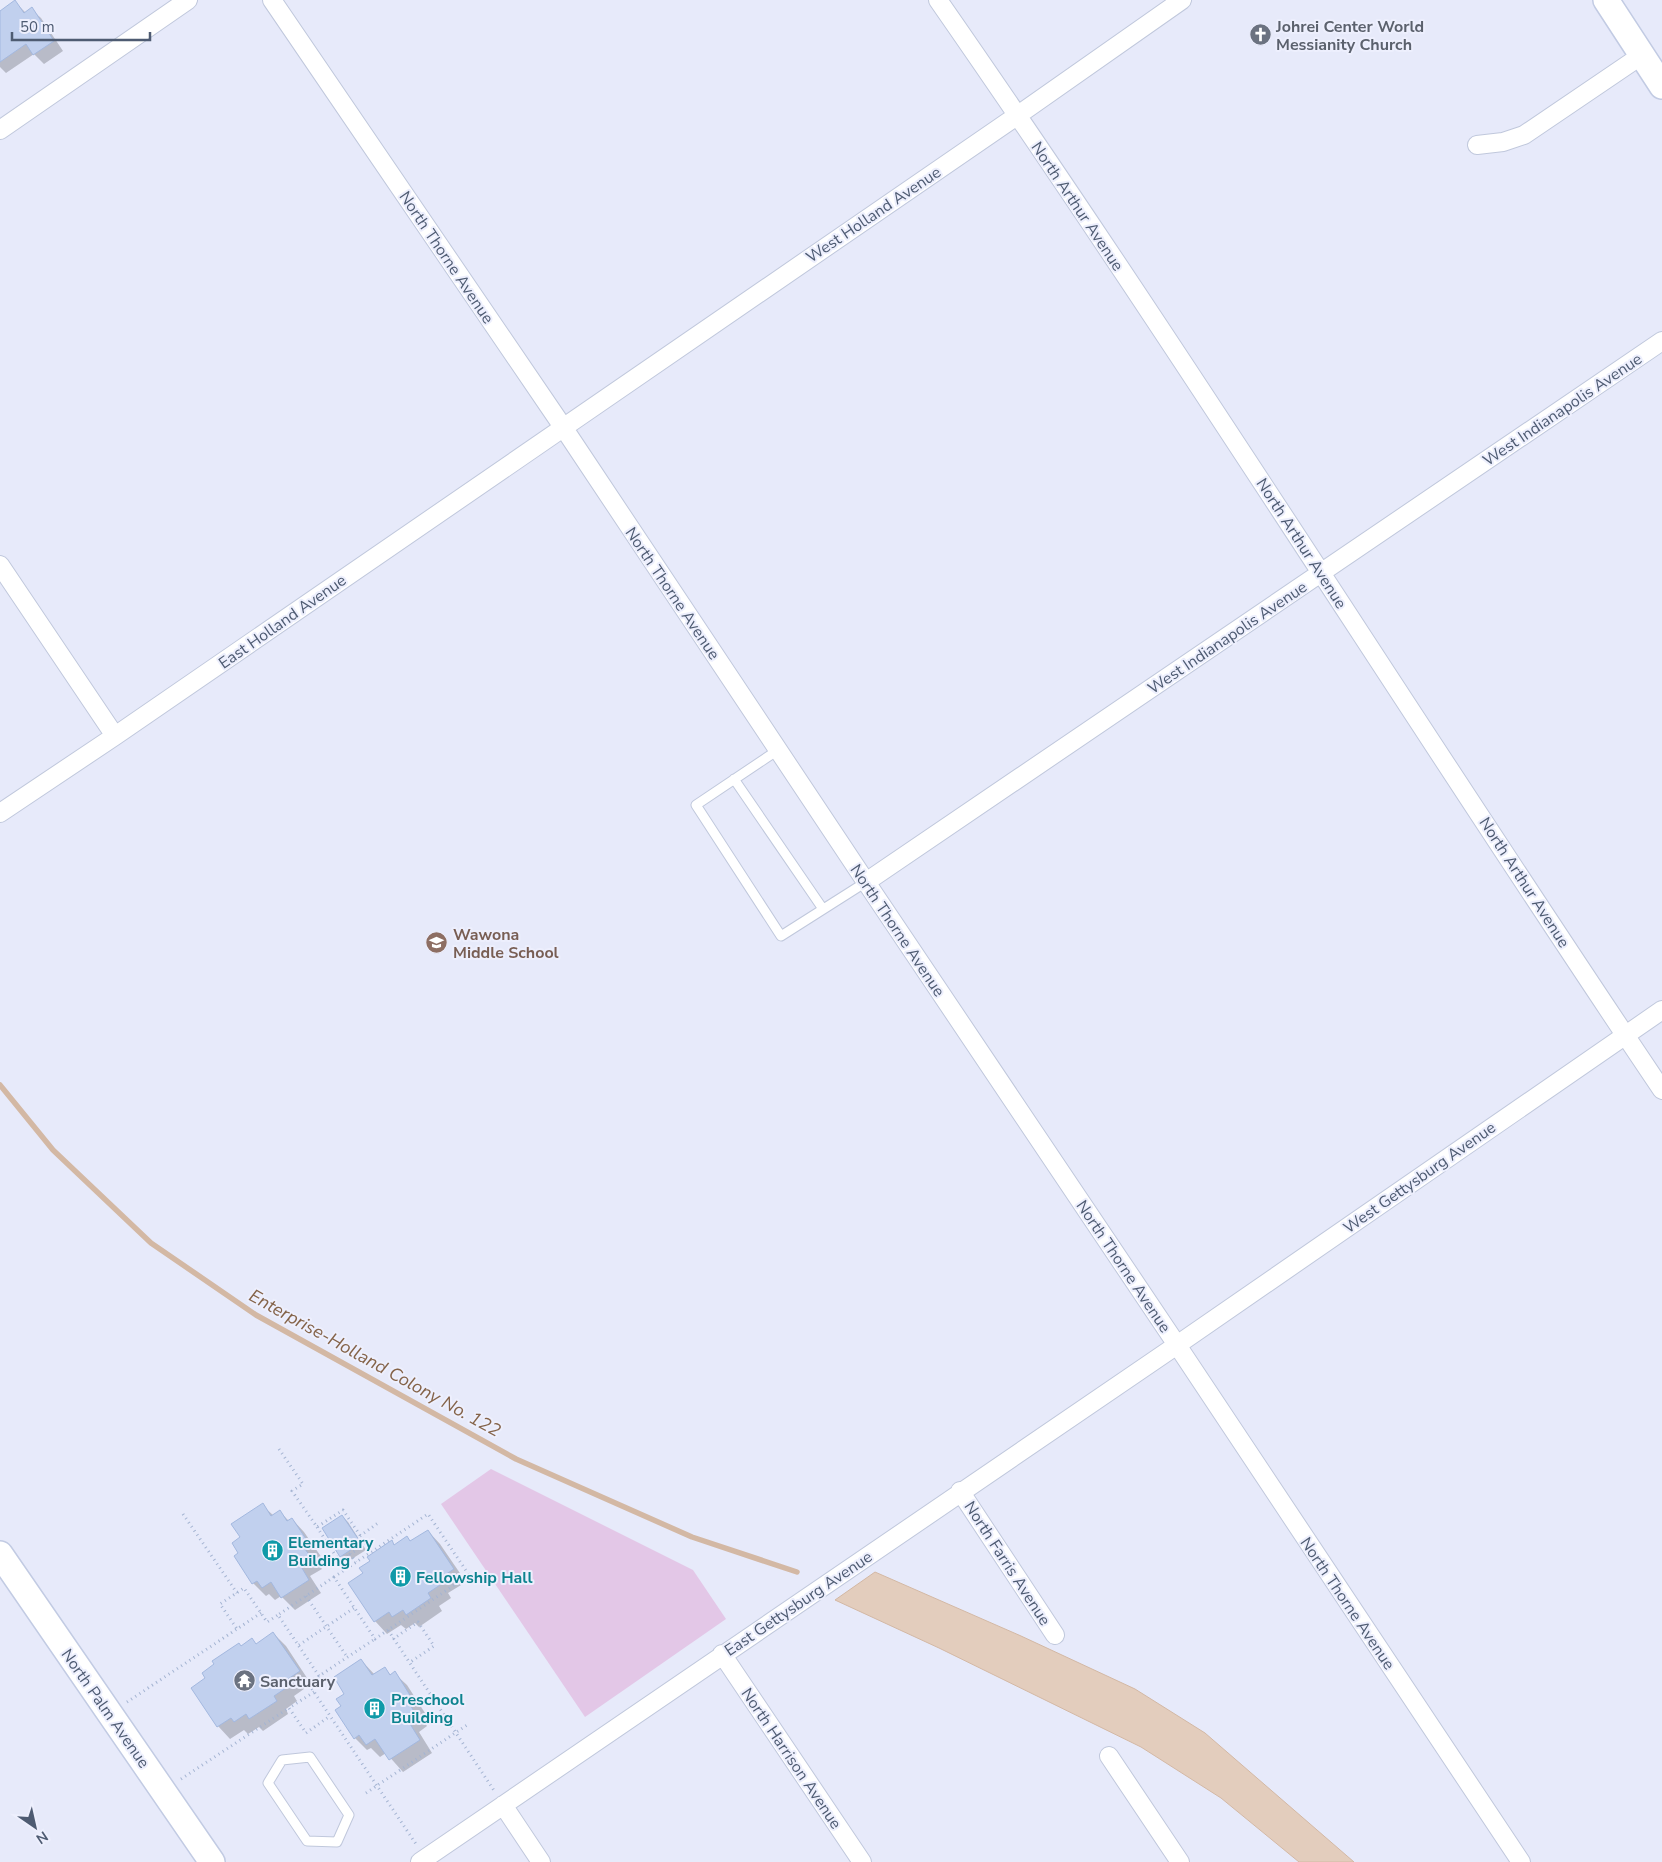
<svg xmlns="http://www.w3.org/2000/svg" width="1662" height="1862" font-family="'Nunito Sans',sans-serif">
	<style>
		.green { fill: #e3c7e7 }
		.water { fill: #e3cdbd; stroke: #d3b8a4 }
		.shadow { fill: #0003 }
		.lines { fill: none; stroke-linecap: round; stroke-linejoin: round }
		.stream { stroke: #d3b8a4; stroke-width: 5.5 }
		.building { fill: #c1d0ee; stroke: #a3b8df }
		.lane-casing { stroke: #c0c8dc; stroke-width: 11 }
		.street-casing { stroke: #c0c8dc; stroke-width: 20 }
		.secondary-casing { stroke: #c2cbe3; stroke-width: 28 }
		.path { stroke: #a4b4d2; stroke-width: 3; stroke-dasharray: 1 4; stroke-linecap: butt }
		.lane { stroke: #fff; stroke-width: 9 }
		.street { stroke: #fff; stroke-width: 18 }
		.secondary { stroke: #fff; stroke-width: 25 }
		.labels { text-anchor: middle; stroke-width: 4; stroke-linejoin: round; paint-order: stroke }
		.worship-label { font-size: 16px; font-weight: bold; fill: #5b616d; stroke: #edeffd; text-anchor: start }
		.street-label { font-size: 16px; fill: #4e5b72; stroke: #edeffd }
		.education-label { font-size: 16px; font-weight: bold; fill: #785e54; stroke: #edeffd; text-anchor: start }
		.culture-label { font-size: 16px; font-weight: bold; fill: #0d838f; stroke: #edeffd; text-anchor: start }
		.water-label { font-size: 18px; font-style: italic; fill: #846349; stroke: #edeffd }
	</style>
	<rect width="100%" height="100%" fill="#e7eafa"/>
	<!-- green -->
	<path class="green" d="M491 1469 693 1570 726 1619 585 1717 441 1504Z"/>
	<!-- water -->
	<path class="water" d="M875 1572 1021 1636 1135 1689 1205 1733 1354 1862H1299L1221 1798 1141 1747 939 1648 835 1600Z"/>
	<!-- shadow -->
	<path class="shadow" d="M15 2 26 13 31 9 41 18 63 51 44 64 34 54 6 73 0 67V12Z
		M262 1505 274 1516 280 1512 289 1521 292 1519 304 1532 322 1558 317 1562 322 1569 310 1576 321 1593 295 1610 281 1596 275 1600 269 1594 266 1596 253 1583 240 1553 242 1537Z
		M342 1516 348 1522 366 1550 347 1562 341 1556Z
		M428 1531 440 1544 466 1582 448 1593 451 1598 439 1606 442 1611 419 1627 415 1623 406 1629 401 1625 387 1634 375 1621 364 1573 372 1562 391 1542 395 1546 407 1538 411 1542Z
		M273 1633 286 1646 311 1684 294 1696 297 1701 286 1709 288 1714 263 1731 259 1727 248 1734 244 1730 230 1739 218 1726 192 1688 207 1678 252 1640 257 1645Z
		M361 1660 375 1675 384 1669 391 1675 394 1673 407 1685 425 1713 420 1715 427 1726 419 1732 432 1753 403 1772 386 1753 380 1757 371 1748 367 1750 355 1738 343 1707 346 1694Z"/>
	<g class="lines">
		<!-- stream -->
		<path class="stream" d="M0 1085 53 1150 151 1243 256 1315 516 1459 692 1537 797 1572"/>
	</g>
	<!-- building -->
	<path class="building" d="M15 0 24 13 32 7 54 41 33 55 26 44 0 62V11Z
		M263 1503 271 1516 280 1510 287 1521 292 1518 310 1545 305 1549 310 1556 299 1563 309 1580 281 1598 271 1582 262 1588 257 1581 252 1584 234 1556 238 1553 232 1543 240 1537 231 1524Z
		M342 1515 361 1543 340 1557 322 1528Z
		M428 1530 454 1569 437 1580 440 1585 428 1593 431 1598 406 1615 403 1610 392 1617 389 1612 374 1622 348 1583 363 1573 359 1568 370 1561 367 1557 392 1540 394 1545 407 1536 410 1541Z
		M273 1632 300 1671 282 1683 286 1688 274 1696 277 1701 249 1719 246 1714 234 1722 231 1718 217 1727 191 1688 205 1678 202 1673 214 1664 212 1661 239 1643 241 1646 252 1638 256 1644Z
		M361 1659 372 1675 385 1667 390 1675 395 1671 413 1700 409 1703 415 1713 407 1719 420 1740 389 1760 375 1739 366 1745 359 1735 354 1739 335 1710 341 1706 336 1699 344 1694 334 1677Z"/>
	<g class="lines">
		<defs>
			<path id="lane" d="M778 750 696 805 781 936 866 882
				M734 779 823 909
				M310 1757 349 1815 337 1842 307 1841 268 1783 282 1760Z"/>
			<path id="street" d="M272 0 563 427 866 882 1177 1345 1521 1862
				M938 0C1187 358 1418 728 1662 1090
				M0 130 188 0
				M1477 145 1503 142 1524 135 1642 55
				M0 565 115 736
				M0 813 115 736 1018 115 1182 0
				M866 882 1662 341
				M960 1491 1055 1635
				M722 1654 862 1862
				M1109 1756 1180 1862
				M503 1805 541 1862
				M420 1862 1177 1345 1662 1010"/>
			<path id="secondary" d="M1606 0 1662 86
				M0 1554 212 1862"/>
		</defs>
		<!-- lane casing -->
		<use href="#lane" class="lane-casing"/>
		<!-- street casing -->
		<use href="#street" class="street-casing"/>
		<!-- secondary casing -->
		<use href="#secondary" class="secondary-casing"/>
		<!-- path -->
		<path class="path" d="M279 1449 303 1484 292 1491 317 1527 343 1510 366 1544 350 1554 356 1562
			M183 1514 237 1593
			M317 1527 339 1561 350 1554
			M360 1536 378 1523
			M334 1577 278 1615 319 1676 375 1639
			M306 1596 347 1657
			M261 1613 237 1629 220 1604 244 1588 267 1622 278 1615
			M388 1630 375 1639 334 1577 428 1514 469 1575 388 1630 495 1792
			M393 1639 418 1622 434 1646 409 1663
			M299 1645 354 1608
			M319 1676 308 1683 416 1844
			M314 1692 289 1708 306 1733 330 1716
			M127 1702 237 1629
			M181 1779 289 1708
			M366 1793 467 1725"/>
		<!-- lane -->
		<use href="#lane" class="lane"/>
		<!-- street -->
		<use href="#street" class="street"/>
		<!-- secondary -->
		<use href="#secondary" class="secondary"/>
	</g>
	<!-- icons -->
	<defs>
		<symbol id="church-disc" viewBox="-11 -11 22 22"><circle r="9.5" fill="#6b7280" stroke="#edeffd"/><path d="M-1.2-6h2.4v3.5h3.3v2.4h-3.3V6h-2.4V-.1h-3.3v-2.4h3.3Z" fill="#fff"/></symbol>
		<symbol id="school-disc" viewBox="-11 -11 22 22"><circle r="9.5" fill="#8d6e63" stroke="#edeffd"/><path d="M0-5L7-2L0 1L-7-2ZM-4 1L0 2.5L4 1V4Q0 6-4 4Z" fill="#fff"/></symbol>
		<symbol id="building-disc" viewBox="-11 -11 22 22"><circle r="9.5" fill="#0f9aa8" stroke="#edeffd"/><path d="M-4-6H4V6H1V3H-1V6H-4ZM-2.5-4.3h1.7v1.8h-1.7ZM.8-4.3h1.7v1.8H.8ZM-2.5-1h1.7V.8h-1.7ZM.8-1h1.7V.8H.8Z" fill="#fff"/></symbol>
		<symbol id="temple-disc" viewBox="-11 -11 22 22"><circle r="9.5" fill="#6b7280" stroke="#edeffd"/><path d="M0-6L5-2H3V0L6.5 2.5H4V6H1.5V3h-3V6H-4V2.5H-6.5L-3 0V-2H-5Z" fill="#fff"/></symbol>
	</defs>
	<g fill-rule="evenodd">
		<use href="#church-disc" x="1248" y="22" width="25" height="25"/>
		<use href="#school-disc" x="424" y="930" width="25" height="25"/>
		<use href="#building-disc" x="260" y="1538" width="25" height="25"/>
		<use href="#building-disc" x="388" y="1564" width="25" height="25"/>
		<use href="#temple-disc" x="232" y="1668" width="25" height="25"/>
		<use href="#building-disc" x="362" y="1696" width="25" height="25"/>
	</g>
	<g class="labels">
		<!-- worship labels -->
		<g class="worship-label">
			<text x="1276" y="32">Johrei Center World<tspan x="1276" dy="18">Messianity Church</tspan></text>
			<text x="260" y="1687">Sanctuary</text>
		</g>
		<!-- street labels -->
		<g class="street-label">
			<text transform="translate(1078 206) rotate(56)" y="6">North Arthur Avenue</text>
			<text transform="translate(873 214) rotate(-34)" y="6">West Holland Avenue</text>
			<text transform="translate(447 257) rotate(56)" y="6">North Thorne Avenue</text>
			<text transform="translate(1562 409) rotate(-34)" y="6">West Indianapolis Avenue</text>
			<text transform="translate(1302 543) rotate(57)" y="6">North Arthur Avenue</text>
			<text transform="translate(673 593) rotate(56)" y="6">North Thorne Avenue</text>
			<text transform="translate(282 621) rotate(-35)" y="6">East Holland Avenue</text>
			<text transform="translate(1227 637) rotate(-34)" y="6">West Indianapolis Avenue</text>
			<text transform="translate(1525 882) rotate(57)" y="6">North Arthur Avenue</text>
			<text transform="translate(898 930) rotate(56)" y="6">North Thorne Avenue</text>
			<text transform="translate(1419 1177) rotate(-35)" y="6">West Gettysburg Avenue</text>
			<text transform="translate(1124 1266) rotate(56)" y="6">North Thorne Avenue</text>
			<text transform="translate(1008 1563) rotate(57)" y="6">North Farris Avenue</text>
			<text transform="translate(798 1603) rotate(-34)" y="6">East Gettysburg Avenue</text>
			<text transform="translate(1348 1603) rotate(56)" y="6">North Thorne Avenue</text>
			<text transform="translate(106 1708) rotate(55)" y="6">North Palm Avenue</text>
			<text transform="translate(792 1758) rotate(56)" y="6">North Harrison Avenue</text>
		</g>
		<!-- education labels -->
		<g class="education-label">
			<text x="453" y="940">Wawona<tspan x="453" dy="18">Middle School</tspan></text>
		</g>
		<!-- culture labels -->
		<g class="culture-label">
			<text x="288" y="1548">Elementary<tspan x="288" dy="18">Building</tspan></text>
			<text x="416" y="1583">Fellowship Hall</text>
			<text x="391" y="1705">Preschool<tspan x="391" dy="18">Building</tspan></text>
		</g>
		<!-- water labels -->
		<g class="water-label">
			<text transform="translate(375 1363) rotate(29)" y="6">Enterprise-Holland Colony No. 122</text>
		</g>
	</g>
	<!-- north arrow -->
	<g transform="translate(35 1827) rotate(146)" stroke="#edeffd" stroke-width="4" paint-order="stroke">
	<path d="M0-4L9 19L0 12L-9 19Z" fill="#4e5b72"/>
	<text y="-8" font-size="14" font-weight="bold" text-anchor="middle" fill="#4e5b72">N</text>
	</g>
	<!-- scale -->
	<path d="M12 32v8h138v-8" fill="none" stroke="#4e5b72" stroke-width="2.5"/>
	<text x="20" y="32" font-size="15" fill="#4e5b72" stroke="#edeffd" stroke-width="4" paint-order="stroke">50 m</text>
</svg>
